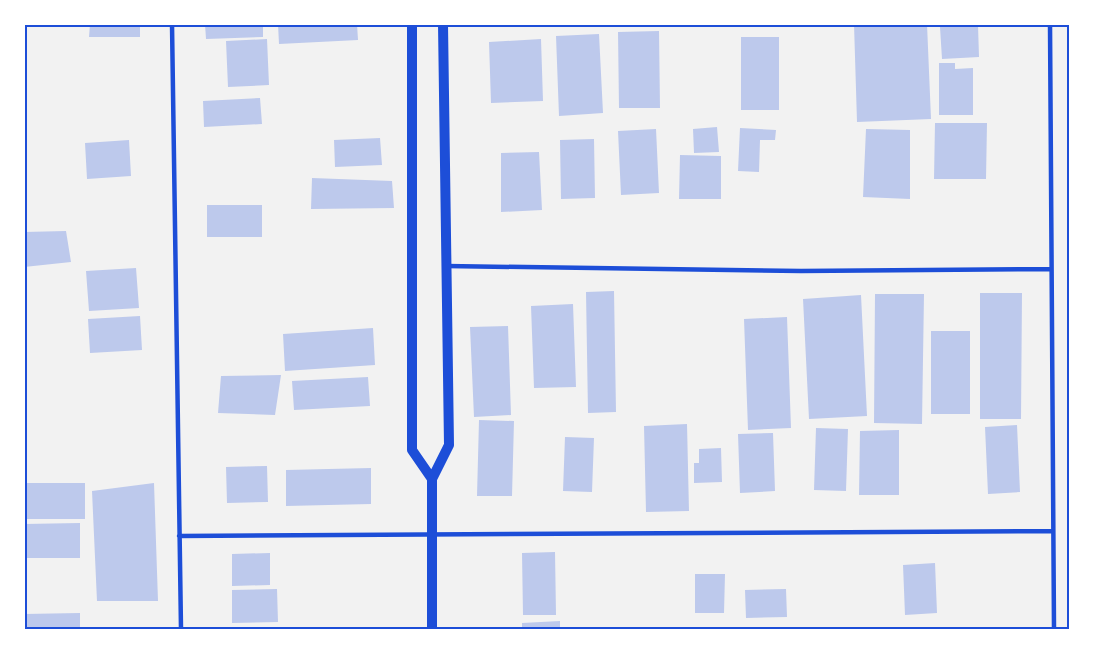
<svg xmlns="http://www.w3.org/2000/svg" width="1094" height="653" font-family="Raleway,sans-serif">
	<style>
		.building { fill: #bdc9ec }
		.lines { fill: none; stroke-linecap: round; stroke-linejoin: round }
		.service { stroke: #1d4ed8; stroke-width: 4.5 }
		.tertiary { stroke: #1d4ed8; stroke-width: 10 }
		.neatline { fill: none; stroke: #1d4ed8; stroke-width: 2 }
	</style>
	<rect width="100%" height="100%" fill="#f2f2f2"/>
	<!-- building -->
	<path class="building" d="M90 24H140V37H89Z
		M205 24H263V37L206 39Z
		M278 24H357L358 40 279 44Z
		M854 24H927L931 119 857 122Z
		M978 25 979 57 942 59 940 27Z
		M659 31 660 108H619L618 32Z
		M599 34 603 113 559 116 556 36Z
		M741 37H779V110H741Z
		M267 39 269 85 228 87 226 41Z
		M541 39 543 101 491 103 489 42Z
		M939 63H955V69L973 68V115H939Z
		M260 98 262 124 204 127 203 101Z
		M935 123H987L986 179H934Z
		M717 127 719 152 694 153 693 129Z
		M740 128 776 130 775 140H760L759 172 738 171Z
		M656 129 659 193 621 195 618 131Z
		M866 129 910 130V199L863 197Z
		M380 138 382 165 335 167 334 140Z
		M594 139 595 198 561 199 560 140Z
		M129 140 131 176 87 179 85 143Z
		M539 152 542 210 501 212V153Z
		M680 155 721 156V199H679Z
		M312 178 392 181 394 208 311 209Z
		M207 205H262V237H207Z
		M66 231 71 262 24 267V232Z
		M136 268 139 308 89 311 86 271Z
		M614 291 616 412 588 413 586 292Z
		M980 293H1022L1021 419H980Z
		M875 294H924L922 424 874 423Z
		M861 295 867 416 809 419 803 299Z
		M573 304 576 387 534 388 531 306Z
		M140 316 142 350 90 353 88 319Z
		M787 317 791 428 748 430 744 319Z
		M508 326 511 415 474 417 470 327Z
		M373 328 375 365 285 371 283 334Z
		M931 331H970V414H931Z
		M281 375 275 415 218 413 221 376Z
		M368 377 370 406 294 410 292 381Z
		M479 420 514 421 512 496H477Z
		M687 424 689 511 646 512 644 426Z
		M1017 425 1020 492 988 494 985 427Z
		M816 428 848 429 846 491 814 490Z
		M899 430V495H859L860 431Z
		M773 433 775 491 740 493 738 434Z
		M565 437 594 438 592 492 563 491Z
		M721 448 722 482 694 483V463H699V449Z
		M267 466 268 502 227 503 226 467Z
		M371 468V504L286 506V470Z
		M24 483H85V519H24Z
		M154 483 158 601H97L92 491Z
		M80 523V558H24V524Z
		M555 552 556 615H523L522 553Z
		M270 553V585L232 586V554Z
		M935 563 937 613 905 615 903 565Z
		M695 574H725L724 613H695Z
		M277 589 278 622 232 623V590Z
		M786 589 787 617 746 618 745 590Z
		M80 613V629H24V614Z
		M560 621V629H522V623Z"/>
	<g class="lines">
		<!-- service -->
		<path class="service" d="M172 24 181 629
			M1050 24 1054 629
			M446 266 801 271 1051 269
			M179 536 1053 531"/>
		<!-- tertiary -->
		<path class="tertiary" d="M412 24V450L432 479
			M432 629V479L449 445 443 24"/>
	</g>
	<!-- border -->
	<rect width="1094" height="653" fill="none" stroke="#ffffff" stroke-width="51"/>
	<rect x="26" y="26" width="1042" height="602" class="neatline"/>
</svg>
